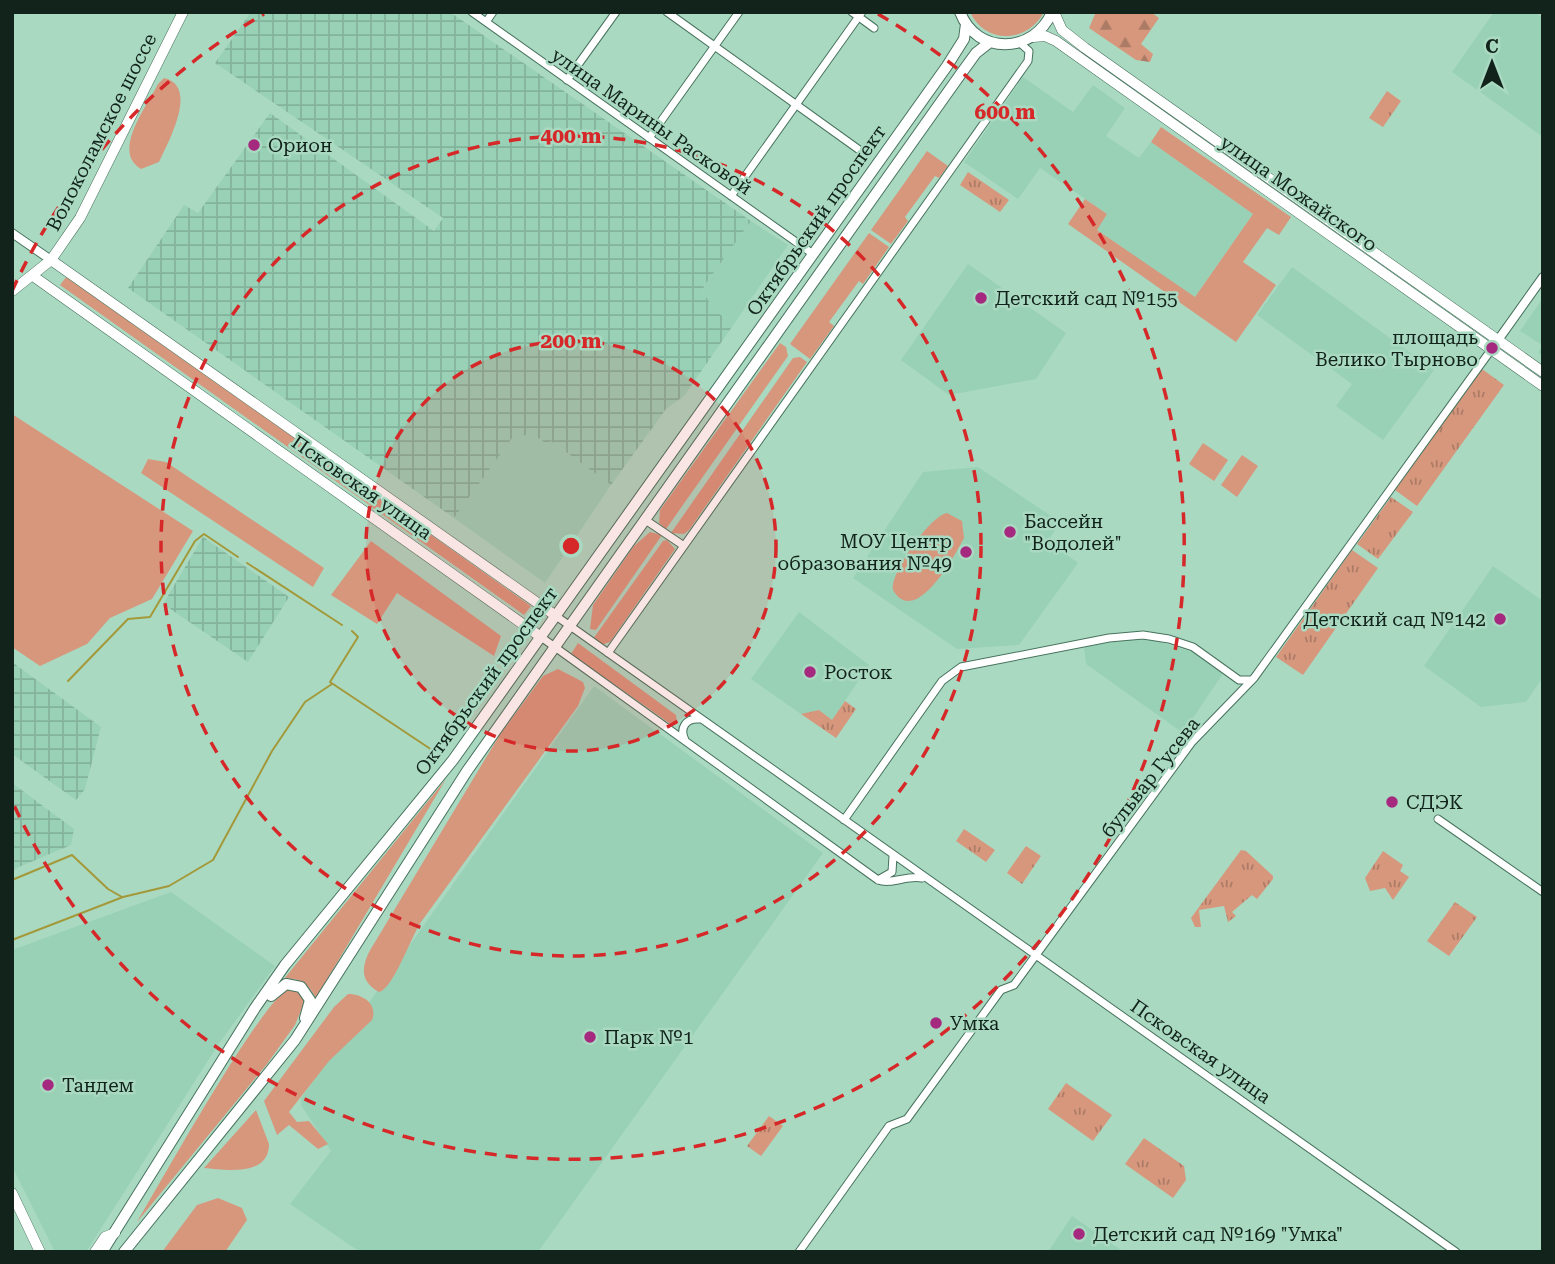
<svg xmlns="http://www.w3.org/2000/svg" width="1555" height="1264" font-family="'Roboto Serif',serif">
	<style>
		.built { fill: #99d1b6 }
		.industrial { fill: url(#industrial-grid) }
		.grass { fill: #d6977d }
		.forest { fill: url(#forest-firs) }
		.park { fill: url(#park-tufts) }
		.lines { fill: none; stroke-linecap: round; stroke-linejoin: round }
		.stream { stroke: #a3993a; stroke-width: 2 }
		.minor-casing { stroke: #47735e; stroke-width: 9 }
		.tertiary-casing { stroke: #47735e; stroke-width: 10 }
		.secondary-casing { stroke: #47735e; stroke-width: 11 }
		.primary-casing { stroke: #47735e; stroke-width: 12 }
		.minor { stroke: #fff; stroke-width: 7 }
		.tertiary { stroke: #fff; stroke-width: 8 }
		.secondary { stroke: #fff; stroke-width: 10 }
		.primary { stroke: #fff; stroke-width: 10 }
		.ring { fill: none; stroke: #d62828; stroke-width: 3.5; stroke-dasharray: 12 9 }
		.poi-dot { fill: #a4297f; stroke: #aad9c1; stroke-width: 2.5 }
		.labels { text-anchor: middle; stroke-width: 5; stroke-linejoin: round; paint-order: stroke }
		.street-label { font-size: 19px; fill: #11231b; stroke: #aad9c1 }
		.poi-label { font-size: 19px; fill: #11231b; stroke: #aad9c1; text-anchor: start }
		.centre { fill: #d62828; stroke: #aad9c1; stroke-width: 3.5 }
		.ring-label { font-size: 21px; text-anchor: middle; font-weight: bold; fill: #d62828; stroke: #aad9c1; stroke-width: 5; stroke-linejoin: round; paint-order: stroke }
	</style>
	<defs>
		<pattern id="industrial-grid" width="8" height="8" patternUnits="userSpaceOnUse" patternTransform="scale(1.75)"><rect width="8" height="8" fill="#99d1b6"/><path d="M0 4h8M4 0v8" fill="none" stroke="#83b39c"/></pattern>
		<pattern id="forest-firs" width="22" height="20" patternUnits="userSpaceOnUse" patternTransform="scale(1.75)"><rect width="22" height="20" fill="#d6977d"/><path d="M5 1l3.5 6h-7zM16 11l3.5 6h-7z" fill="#ac7b66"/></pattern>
		<pattern id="park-tufts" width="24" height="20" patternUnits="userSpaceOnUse" patternTransform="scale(1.75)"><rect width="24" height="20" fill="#d6977d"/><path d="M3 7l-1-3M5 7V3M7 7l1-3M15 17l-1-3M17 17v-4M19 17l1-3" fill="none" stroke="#ac7b66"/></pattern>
	</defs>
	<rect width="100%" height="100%" fill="#aad9c1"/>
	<!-- built -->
	<path class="built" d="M1494 12H1535L1543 18V137L1452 72Z
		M1023 77 1073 112 1093 85 1125 108 1106 136 1139 158 1151 142 1253 214 1194 298 1096 229 1107 214 1040 168 1018 199 964 162Z
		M751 221 788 245 734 324 715 311 703 292 704 286Z
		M968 264 1066 333 1036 379 949 395 901 360Z
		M1292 267 1434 370 1383 440 1336 406 1352 384 1257 315Z
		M1543 298V356L1538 353 1542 345 1520 331Z
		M532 434 547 444 551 441 611 485 545 583 454 518 511 438Z
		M978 467 1060 522 1048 541 1078 563 1019 645 957 649 853 578 923 472Z
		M1493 566 1543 601V677L1526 702 1481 707 1424 666Z
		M799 612 869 665 832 720 819 710 801 714 751 679Z
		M1150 639 1199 654 1224 672 1183 733 1086 664 1084 647 1125 640Z
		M594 686 823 853 538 1252H360L290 1204 331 1151 301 1105V1098Z
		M171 892 275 966 218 1045 86 1252H55L12 1166V950Z
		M1072 1216 1124 1252H1048Z"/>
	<!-- industrial -->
	<path class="industrial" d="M251 12H450L751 221 704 286 703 292 715 311 734 324 684 396 666 409 611 485 551 441 547 444 532 434 512 438 454 518 128 288 184 205 198 213 270 113 434 231 443 218 215 63Z
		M203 537 289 597 248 662 163 604Z
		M12 662 101 727 85 789 76 800 12 754Z
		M12 783 74 829 71 845 12 870Z"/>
	<!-- grass -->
	<path class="grass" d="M970 12H1044C1028 43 985 45 970 12Z
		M164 78C200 86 167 144 159 162L141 169C111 152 147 106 158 84Z
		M1161 127 1291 217 1279 235 1267 228 1243 262 1276 285 1236 342 1068 224 1085 199 1107 214 1097 230 1195 297 1253 214 1151 142Z
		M927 151 948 166 939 178 935 176 905 217 908 221 891 244 871 230Z
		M869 233 889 247 863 284 859 281 829 322 834 326 810 359 790 344Z
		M67 276 531 606 524 615 60 285Z
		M780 343 786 347 788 356 666 529 659 523 660 510Z
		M800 357 807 362 689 530 684 534 671 533 793 358Z
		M12 414 193 531 152 599 110 618 87 644 40 666 12 647Z
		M1203 443 1228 460 1214 481 1189 464Z
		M1242 455 1258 466 1237 497 1221 485Z
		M148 459 166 462 324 568 313 587 141 473Z
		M947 513 962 521 964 538C954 557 915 628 893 590 890 573 930 516 947 513Z
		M650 532 662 535 596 630 590 629 593 605 634 546Z
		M667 540 675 549 610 642 601 645 593 639 663 541Z
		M371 541 501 636 494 656 397 593 377 624 331 595Z
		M578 643 676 715 677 724 672 725 571 654Z
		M558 669 583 682 585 688 578 706 421 922C411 937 393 989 379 992 361 982 361 969 369 952L499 736 543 676Z
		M446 779 316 998C308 984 300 977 284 979Z
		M290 988 296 989 305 1001 295 1025 267 1064 137 1222C159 1186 263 997 290 988Z
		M348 994C363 994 378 1004 372 1020L329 1061 289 1112 297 1122 309 1121 328 1144 318 1149 289 1125 277 1135 264 1101 334 1007Z
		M256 1110 269 1144C269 1177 226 1170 204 1168Z
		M218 1198 242 1208 247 1220 225 1252H162L197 1205Z"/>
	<!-- forest -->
	<path class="forest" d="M1096 12H1151L1159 18 1141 44 1153 54 1150 62 1136 60 1089 28Z"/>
	<!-- park -->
	<path class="park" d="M1387 91 1401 101 1383 127 1369 118Z
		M968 172 1009 200 1000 212 960 185Z
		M1482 369 1504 385 1417 506 1395 490Z
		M1391 497 1413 512 1378 559 1357 544Z
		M1352 550 1378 568 1303 675 1276 657Z
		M845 701 856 709 836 738 801 714 819 710 832 720Z
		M964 829 995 850 986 862 956 841Z
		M1026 846 1041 856 1022 884 1007 873Z
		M1241 850 1246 851 1273 876V879L1257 899 1252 895 1232 912 1236 916 1228 922 1224 906 1199 910 1201 927H1195L1191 918Z
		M1383 851 1403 865 1400 871 1409 877 1393 900 1385 888 1370 891 1365 878Z
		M1455 902 1477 917 1449 956 1427 941Z
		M1066 1083 1112 1115 1093 1141 1048 1109Z
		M769 1116 783 1126 761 1156 747 1146Z
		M1144 1138 1184 1166 1186 1180 1173 1198 1125 1164Z"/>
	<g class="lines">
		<!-- stream -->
		<path class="stream" d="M247 563 342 625
			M352 631 358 637 330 682 432 750
			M68 681 128 619 150 617 195 541 204 534 238 557
			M12 880 72 855 108 889 122 897
			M12 940 123 897 169 886 213 860 272 751 305 702 332 684"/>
		<defs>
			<path id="minor" d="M472 12 813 254
				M667 12 858 149
				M852 12 874 28
				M486 22 493 12
				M567 80 616 12
				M649 138 739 12
				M731 196 862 12
				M644 519 684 546
				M556 616 1456 1252
				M541 637 878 880C892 885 906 875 922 878
				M608 653 1028 61 1029 51 1020 43
				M685 740C679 728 686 718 699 719
				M1438 819 1543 892
				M844 820 942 681 961 667 1109 638 1143 635 1169 639 1193 647 1239 680H1251
				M878 880 892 872 893 856
				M799 1252 889 1126 907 1119 1001 990 1014 985 1192 742 1254 678 1491 350"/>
			<path id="tertiary" d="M12 233 51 260
				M1491 350 1543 277"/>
			<path id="secondary" d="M1054 12 1062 30 1085 48 1543 372
				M1033 37 1045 36 1056 41 1543 386
				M51 260 556 616
				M33 276 541 637
				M12 291 51 260 80 218 183 12
				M12 1193 40 1252
				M95 1252 105 1237 115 1233"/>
			<path id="primary" d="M960 12C977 56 1034 54 1052 12
				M271 996 286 984 301 987 310 1000 305 1018
				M102 1252 255 1008 285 965 453 760 947 66 964 39 966 24
				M124 1252 295 1040 467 771 960 75 976 53 990 42"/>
		</defs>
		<!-- minor casing -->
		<use href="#minor" class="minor-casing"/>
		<!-- tertiary casing -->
		<use href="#tertiary" class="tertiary-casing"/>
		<!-- secondary casing -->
		<use href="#secondary" class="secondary-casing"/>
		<!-- primary casing -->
		<use href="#primary" class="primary-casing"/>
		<!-- minor -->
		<use href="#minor" class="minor"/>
		<!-- tertiary -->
		<use href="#tertiary" class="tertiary"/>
		<!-- secondary -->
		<use href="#secondary" class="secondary"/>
		<!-- primary -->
		<use href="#primary" class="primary"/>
	</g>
	<!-- distance rings -->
	<circle cx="571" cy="546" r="205" fill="#d62828" fill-opacity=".12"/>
	<g class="ring">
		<circle cx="571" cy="546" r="205"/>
		<circle cx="571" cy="546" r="410"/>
		<path d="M12 291A614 614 0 0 1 264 14M878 14A614 614 0 1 1 12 801"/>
	</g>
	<!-- markers -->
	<g class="poi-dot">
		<circle cx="254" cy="145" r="7"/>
		<circle cx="981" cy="298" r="7"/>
		<circle cx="1492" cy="348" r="7"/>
		<circle cx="1010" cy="532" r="7"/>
		<circle cx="966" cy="552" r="7"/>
		<circle cx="1500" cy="619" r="7"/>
		<circle cx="810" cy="672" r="7"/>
		<circle cx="1392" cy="802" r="7"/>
		<circle cx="936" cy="1023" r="7"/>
		<circle cx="590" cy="1037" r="7"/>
		<circle cx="48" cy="1085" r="7"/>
		<circle cx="1079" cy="1234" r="7"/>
	</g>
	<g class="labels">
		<!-- street labels -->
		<g class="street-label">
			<text transform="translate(652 121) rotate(35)" y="7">улица Марины Расковой</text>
			<text transform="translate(101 132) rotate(-63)" y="7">Волоколамское шоссе</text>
			<text transform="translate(1299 193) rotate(35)" y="7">улица Можайского</text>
			<text transform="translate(816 220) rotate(-55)" y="7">Октябрьский проспект</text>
			<text transform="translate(362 487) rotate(35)" y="7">Псковская улица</text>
			<text transform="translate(486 681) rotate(-54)" y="7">Октябрьский проспект</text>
			<text transform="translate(1150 777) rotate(-52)" y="7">бульвар Гусева</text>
			<text transform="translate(1201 1051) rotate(35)" y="7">Псковская улица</text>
		</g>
		<!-- poi labels -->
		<g class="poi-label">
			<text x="268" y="152">Орион</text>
			<text x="995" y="305">Детский сад №155</text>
			<text x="1478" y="344" text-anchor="end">площадь<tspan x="1478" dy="22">Велико Тырново</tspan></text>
			<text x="1024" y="528">Бассейн<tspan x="1024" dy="22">"Водолей"</tspan></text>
			<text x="952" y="548" text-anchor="end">МОУ Центр<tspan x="952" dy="22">образования №49</tspan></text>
			<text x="1486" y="626" text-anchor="end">Детский сад №142</text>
			<text x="824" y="679">Росток</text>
			<text x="1406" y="809">СДЭК</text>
			<text x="950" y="1030">Умка</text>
			<text x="604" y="1044">Парк №1</text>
			<text x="62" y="1092">Тандем</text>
			<text x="1093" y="1241">Детский сад №169 "Умка"</text>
		</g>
	</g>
	<circle cx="571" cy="546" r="10" class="centre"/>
	<g class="ring-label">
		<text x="1005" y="119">600 m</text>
		<text x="571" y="143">400 m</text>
		<text x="571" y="348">200 m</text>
	</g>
	<!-- border -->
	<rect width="1555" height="1264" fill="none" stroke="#11231b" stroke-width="28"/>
	<!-- north arrow -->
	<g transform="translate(1492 63)" stroke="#aad9c1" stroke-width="5" paint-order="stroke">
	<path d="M0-5L12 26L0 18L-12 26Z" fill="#11231b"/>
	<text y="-10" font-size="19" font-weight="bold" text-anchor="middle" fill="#11231b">С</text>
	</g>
</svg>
